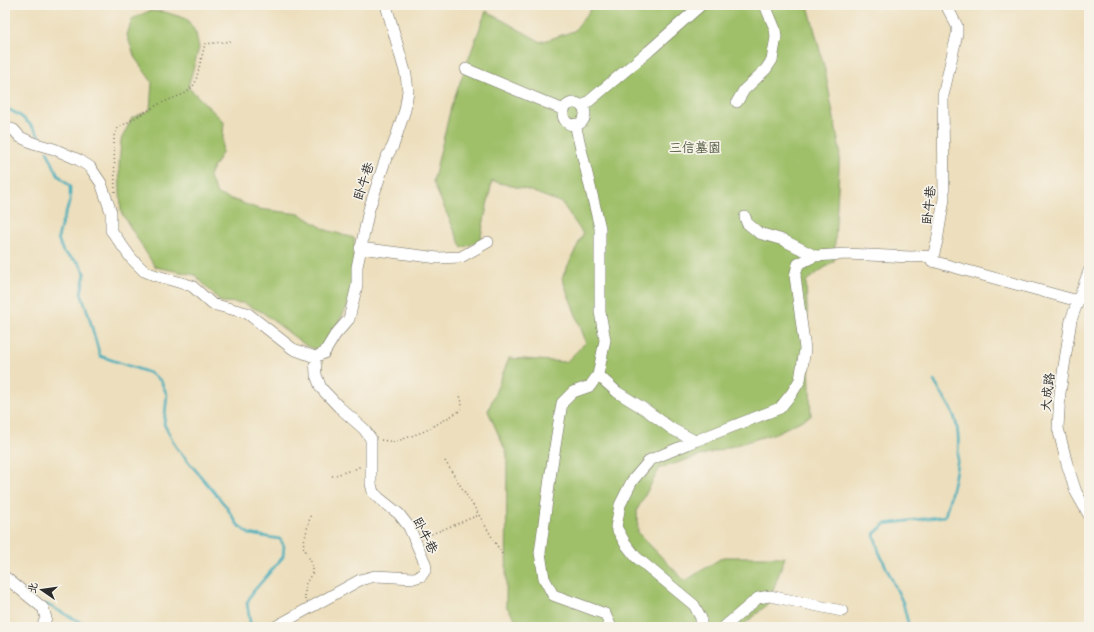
<svg xmlns="http://www.w3.org/2000/svg" width="1094" height="632" font-family="Mynerve,'LXGW WenKai TC',sans-serif">
	<style>
		.green { fill: #9fc069; stroke: #65764a }
		.lines { fill: none; stroke-linecap: round; stroke-linejoin: round }
		.stream { stroke: #3dacbb; stroke-width: 2.5 }
		.minor-casing { stroke: #6f6a5e; stroke-width: 12 }
		.path { stroke: #6f6a5e; stroke-width: 1.5; stroke-dasharray: 1 3; stroke-linecap: butt }
		.minor { stroke: #fff; stroke-width: 11 }
		.labels { text-anchor: middle; stroke-width: 3.5; stroke-linejoin: round; paint-order: stroke }
		.park-label { font-size: 13px; fill: #4e583e; stroke: #f7f3e8 }
		.street-label { font-size: 13px; fill: #2b2b2b; stroke: #f7f3e8 }
	</style>
	<rect width="100%" height="100%" fill="#f7f3e8"/>
	<filter id="ink" filterUnits="userSpaceOnUse"><feTurbulence type="fractalNoise" baseFrequency=".025" numOctaves="2"/><feDisplacementMap in="SourceGraphic" scale="8" xChannelSelector="R" yChannelSelector="G"/><feConvolveMatrix kernelMatrix="1 2 1 2 8 2 1 2 1" color-interpolation-filters="sRGB"/></filter>
	<filter id="wash" filterUnits="userSpaceOnUse"><feTurbulence type="fractalNoise" baseFrequency=".012" numOctaves="4" result="noise"/><feDisplacementMap in="SourceGraphic" scale="16" xChannelSelector="R" yChannelSelector="G"/><feGaussianBlur stdDeviation="0.9" result="paint"/><feColorMatrix in="noise" values="0 0 0 0 0 0 0 0 0 0 0 0 0 0 0 0 0 1.4 0 .05"/><feComposite in="paint" operator="in"/></filter>
	<g filter="url(#wash)">
		<rect width="100%" height="100%" fill="#eddfbd"/>
		<!-- green -->
		<path class="green" d="M594 5H808L825 70 840 151 834 261 806 281 811 416 776 433 660 468 637 510 638 533 685 581 723 557H785L768 604 741 627H521L506 606 507 454 488 411 509 358 566 362 586 342 562 278 583 234 562 203 528 190 492 181 480 241 462 248 433 182 451 107 486 11 541 42 574 31Z
			M149 11 165 12 187 19 196 33 199 48 188 87 224 122 222 153 209 175 217 194 259 209 300 214 326 230 354 238 356 267 351 300 330 337 319 351 305 345 262 312 243 303 221 302 195 275 155 267 121 212 119 167 121 140 132 118 150 110 152 82 135 58 127 35 132 19Z"/>
		<g class="lines">
			<!-- stream -->
			<path class="stream" d="M5 108C21 114 34 126 42 141
				M47 151 58 175 70 186V201L61 226 58 238 63 252 79 263 85 273 81 293 88 313 100 356 150 373 161 381 167 395 164 424 176 447 225 505 238 525 249 534 280 539 284 546 283 557 252 593 247 603 250 622 254 627
				M46 604 82 623 85 627
				M909 627 903 603 879 552 874 534 885 524 945 516C953 487 965 445 954 416 950 404 940 392 934 381"/>
		</g>
	</g>
	<g filter="url(#ink)">
		<g class="lines">
			<defs>
				<path id="minor" d="M946 5 957 26V34L943 96 944 199 937 241 932 261 1078 301
					M466 69 564 110
					M737 102 744 90 766 69 772 60 776 37 775 29 765 5
					M563 114a11 11 0 1 1 22 0a11 11 0 1 1-22 0Z
					M582 107 649 51 701 5
					M575 124 600 228V312L605 340 598 375 590 386 573 392 562 403 550 478 540 553 544 578 553 595 605 614 611 627
					M5 127 14 130 20 137 33 143 54 149 79 160 90 167 101 183 111 212V230L131 258 144 271 154 275 192 286 212 304 247 313 293 349 315 357 324 353 335 335 349 319 357 285V267L369 209 386 158 393 146 405 110 408 91 406 75 386 5
					M745 217 747 223 759 233 783 240 815 256 846 254 911 257 932 256
					M360 248 438 258 461 257 488 242
					M1089 271 1071 320 1060 393 1058 428 1067 464 1076 492 1089 515
					M598 375 617 392 646 410 672 429 695 441 780 408 792 393 800 380 805 349 795 276 798 264 815 256
					M695 441 650 460 632 481 620 505 616 527 625 543 636 557 694 605 701 618V627
					M5 577 43 608 46 618 42 627
					M275 627 360 580 375 576 414 578 421 576 426 569 425 563 409 527 399 514 379 498 373 492 371 484V439L364 429 339 407 321 388 316 375 315 357
					M724 627 758 598 770 596 842 611"/>
			</defs>
			<!-- minor casing -->
			<use href="#minor" class="minor-casing"/>
			<!-- path -->
			<path class="path" d="M115 192 114 136 118 128 159 104 186 93 195 84 205 44 232 41
				M381 440 395 442 425 431 458 412C464 406 462 401 459 393
				M445 461 479 515 502 554
				M332 476 355 469 361 466
				M424 537 479 515
				M305 600V585L312 573V564L303 546 311 513"/>
			<!-- minor -->
			<use href="#minor" class="minor"/>
		</g>
	</g>
	<g class="labels">
		<!-- park labels -->
		<g class="park-label">
			<text x="695" y="152">三信墓園</text>
		</g>
		<!-- street labels -->
		<g class="street-label">
			<text transform="translate(363 181) rotate(-72)" y="5">卧牛巷</text>
			<text transform="translate(928 205) rotate(-84)" y="5">卧牛巷</text>
			<text transform="translate(1047 392) rotate(-84)" y="5">大成路</text>
			<text transform="translate(426 535) rotate(63)" y="5">卧牛巷</text>
		</g>
	</g>
	<!-- margin -->
	<rect width="1094" height="632" fill="none" stroke="#f7f3e8" stroke-width="20"/>
	<!-- north arrow -->
	<g transform="translate(42 590) rotate(283)" stroke="#f7f3e8" stroke-width="3" paint-order="stroke">
	<path d="M0-3L7 15L0 10L-7 15Z" fill="#2b2b2b"/>
	<text y="-6" font-size="11" font-weight="bold" text-anchor="middle" fill="#2b2b2b">北</text>
	</g>
</svg>
